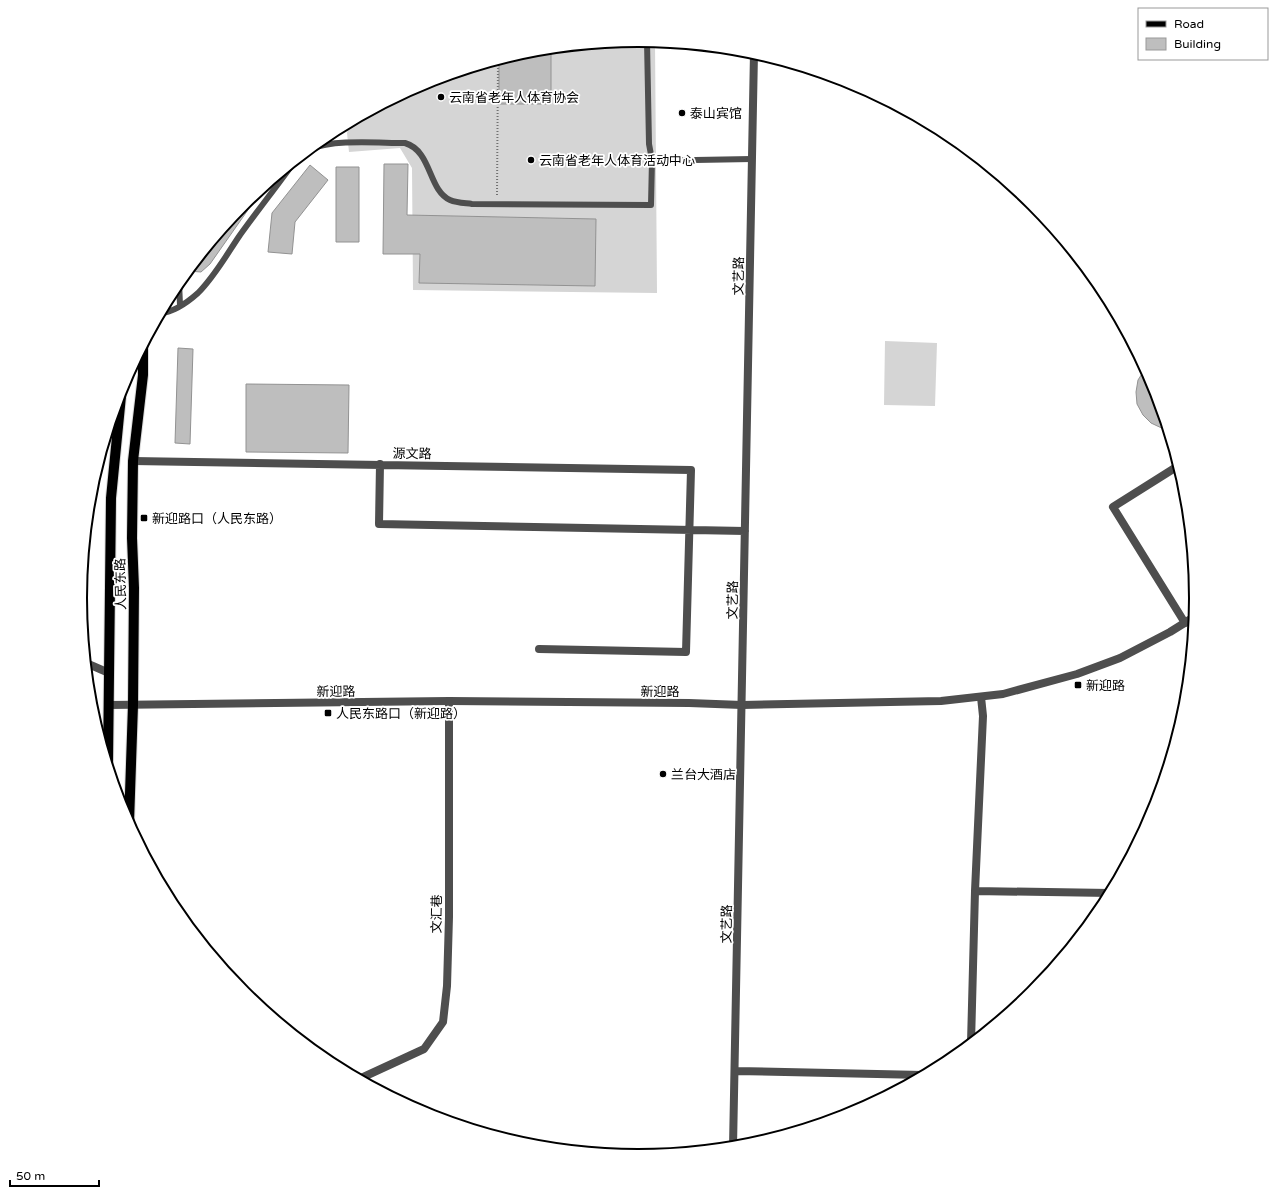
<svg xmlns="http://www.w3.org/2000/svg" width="1276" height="1196" font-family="'Varela Round','Noto Sans SC',sans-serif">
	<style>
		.garden { fill: #d5d5d5 }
		.building { fill: #bebebe; stroke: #929292 }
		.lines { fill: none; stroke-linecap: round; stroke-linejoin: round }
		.primary-casing { stroke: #dbdbdb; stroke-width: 12 }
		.path { stroke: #707070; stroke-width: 2; stroke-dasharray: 1 2; stroke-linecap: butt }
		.service { stroke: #4e4e4e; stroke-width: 6 }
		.minor { stroke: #4e4e4e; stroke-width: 8 }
		.tertiary { stroke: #4e4e4e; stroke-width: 8 }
		.primary { stroke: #000; stroke-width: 10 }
		.poi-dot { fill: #000; stroke: #fff; stroke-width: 1.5 }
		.labels { text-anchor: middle; stroke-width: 3.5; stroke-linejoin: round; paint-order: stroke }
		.poi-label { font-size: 13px; fill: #000; stroke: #fff; text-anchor: start }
		.street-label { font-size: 13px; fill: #000; stroke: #fff }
		.rim { fill: none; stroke: #000; stroke-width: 2 }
	</style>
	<rect width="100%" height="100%" fill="#fff"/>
	<!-- garden -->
	<path class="garden" d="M638 40 655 42 657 293 413 290 412 168 400 148 349 152 347 133 350 122 425 82 529 51Z
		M885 341 937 343 935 406 884 405Z"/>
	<!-- building -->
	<path class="building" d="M551 49V104H499V60L529 51Z
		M384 164H408L407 215 596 219 595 286 419 283 420 254H383Z
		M310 165 328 180 295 222 292 254 268 252 272 213Z
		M336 167H359V242H336Z
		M244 203 250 207 210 264 201 272 188 271Z
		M178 348 193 349 190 444 175 443Z
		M1145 369 1154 385 1168 431 1151 423 1143 415 1137 404 1136 392 1138 380Z
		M246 384 349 385 348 453 246 452Z"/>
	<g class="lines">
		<defs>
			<path id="primary" d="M108 764 111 498 122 386
				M129 823 133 705 134 588 132 538 133 461 143 375V346"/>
		</defs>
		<!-- primary casing -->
		<use href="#primary" class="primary-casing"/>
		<!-- path -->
		<path class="path" d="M497 195 498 60"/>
		<!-- service -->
		<path class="service" d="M647 41 649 144 652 160
			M310 149C335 139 377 143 405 143 432 151 428 190 450 200 457 203 465 203 472 204L651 205 652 160H695L752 159
			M179 282 180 305
			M161 313C174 312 189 301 198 293 215 276 227 254 240 235 258 210 277 186 295 161"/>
		<!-- minor -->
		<path class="minor" d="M133 461 691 470 686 652 539 649
			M380 464 379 524 745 531
			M1178 466 1113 507 1185 623
			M86 663 109 673
			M975 891 983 716 981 697
			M971 1043 975 891 1110 893
			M735 1071 923 1075
			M359 1079 424 1049 443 1022 447 986 449 917V701
			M733 1147 754 53"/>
		<!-- tertiary -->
		<path class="tertiary" d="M109 705 449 701 689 703 742 705 941 701 1003 694 1077 674 1120 658 1170 632 1194 617"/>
		<!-- primary -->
		<use href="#primary" class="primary"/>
	</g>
	<!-- markers -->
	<g class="poi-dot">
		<circle cx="441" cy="97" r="4"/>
		<circle cx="682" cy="113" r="4"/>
		<circle cx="531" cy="160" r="4"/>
		<rect x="140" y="514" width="8" height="8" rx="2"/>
		<rect x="1074" y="681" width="8" height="8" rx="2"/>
		<rect x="324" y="709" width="8" height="8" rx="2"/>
		<circle cx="663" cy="774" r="4"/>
	</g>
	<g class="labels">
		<!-- poi labels -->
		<g class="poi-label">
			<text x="449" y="102">云南省老年人体育协会</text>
			<text x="690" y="118">泰山宾馆</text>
			<text x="539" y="165">云南省老年人体育活动中心</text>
			<text x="152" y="523">新迎路口（人民东路）</text>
			<text x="1086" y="690">新迎路</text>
			<text x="336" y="718">人民东路口（新迎路）</text>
			<text x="671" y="779">兰台大酒店</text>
		</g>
		<!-- street labels -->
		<g class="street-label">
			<text transform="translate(738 276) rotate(-89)" y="5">文艺路</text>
			<text transform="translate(412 453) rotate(1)" y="5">源文路</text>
			<text transform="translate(120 584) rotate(-91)" y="5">人民东路</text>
			<text transform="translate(732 600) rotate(-89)" y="5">文艺路</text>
			<text transform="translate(336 691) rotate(-1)" y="5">新迎路</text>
			<text x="660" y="696">新迎路</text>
			<text transform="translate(436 914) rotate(-89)" y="5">文汇巷</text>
			<text transform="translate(726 924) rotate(-89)" y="5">文艺路</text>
		</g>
	</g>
	<!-- crop -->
	<path d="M0 0H1276V1196H0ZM87 598a551 551 0 1 1 1102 0a551 551 0 1 1-1102 0Z" fill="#fff" fill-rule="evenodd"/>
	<path class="rim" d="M87 598a551 551 0 1 1 1102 0a551 551 0 1 1-1102 0Z"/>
	<!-- legend -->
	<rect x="1138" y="8" width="130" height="52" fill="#ffffff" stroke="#999999"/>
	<rect x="1146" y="21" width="20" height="6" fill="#000000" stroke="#999999"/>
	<text x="1174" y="28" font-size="12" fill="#000000">Road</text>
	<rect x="1146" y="38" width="20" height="12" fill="#bebebe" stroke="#999999"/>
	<text x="1174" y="48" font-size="12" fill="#000000">Building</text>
	<!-- scale -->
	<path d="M10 1180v6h89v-6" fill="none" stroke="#000000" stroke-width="2"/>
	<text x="16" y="1180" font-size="12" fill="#000000" stroke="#ffffff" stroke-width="3" paint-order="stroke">50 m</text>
</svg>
